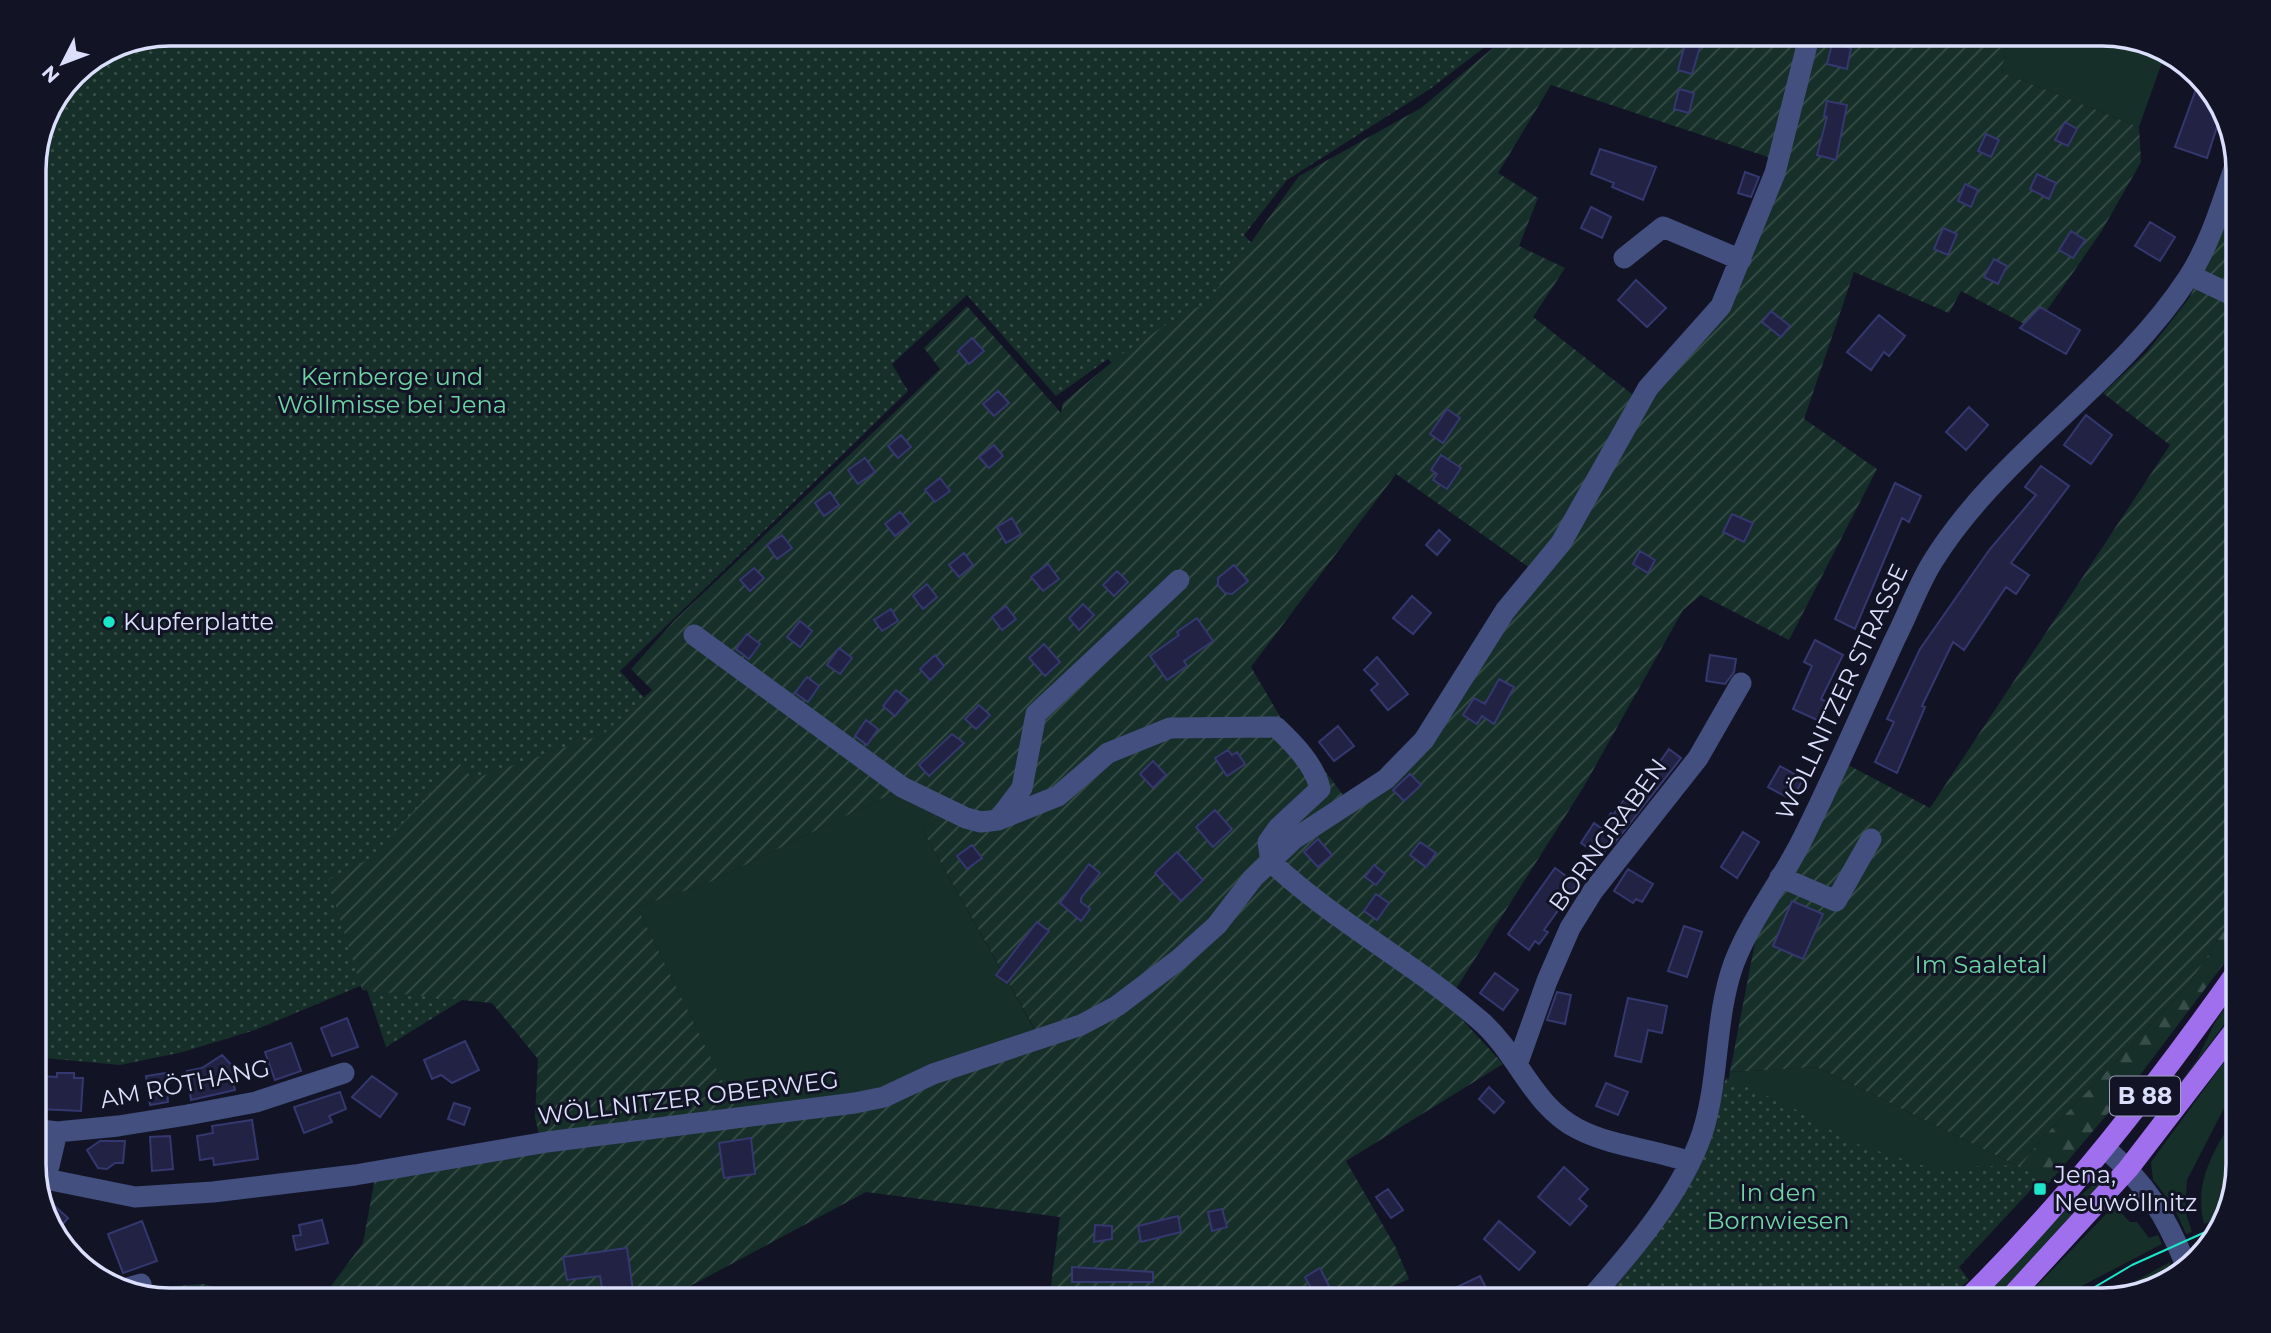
<svg xmlns="http://www.w3.org/2000/svg" width="2271" height="1333" font-family="Montserrat,sans-serif">
	<style>
		.grass { fill: #162f28 }
		.forest { fill: url(#forest-firs) }
		.park { fill: url(#park-dots) }
		.garden { fill: url(#garden-furrows); fill-rule: evenodd }
		.building { fill: #212244; stroke: #35386e; stroke-width: 2 }
		.lines { fill: none; stroke-linecap: round; stroke-linejoin: round }
		.minor { stroke: #434f7f; stroke-width: 21 }
		.major { stroke: #a06fee; stroke-width: 21 }
		.tram { stroke: #1ee4c8; stroke-width: 2 }
		.poi-dot { fill: #1ee4c8; stroke: #121426; stroke-width: 2.5 }
		.labels { text-anchor: middle; stroke-width: 6; stroke-linejoin: round; paint-order: stroke }
		.shield { fill: #121426; stroke: #9fa2bb; stroke-width: 2 }
		.shield-label { font-size: 23px; font-weight: bold; fill: #dbdffb }
		.park-label { font-size: 24px; fill: #6fd3a2; stroke: #121426 }
		.poi-label { font-size: 24px; fill: #dbdffb; stroke: #121426; text-anchor: start }
		.street-label { font-size: 24px; fill: #dbdffb; stroke: #121426 }
		.rim { fill: none; stroke: #dbdffb; stroke-width: 3.5 }
	</style>
	<defs>
		<pattern id="forest-firs" width="22" height="20" patternUnits="userSpaceOnUse" patternTransform="scale(1.75)"><rect width="22" height="20" fill="#162f28"/><path d="M5 1l3.5 6h-7zM16 11l3.5 6h-7z" fill="#374d48"/></pattern>
		<pattern id="park-dots" width="8" height="8" patternUnits="userSpaceOnUse" patternTransform="scale(1.75)"><rect width="8" height="8" fill="#162f28"/><path d="M2 2h.1M6 6h.1" fill="none" stroke="#374d48" stroke-width="1.8" stroke-linecap="round"/></pattern>
		<pattern id="garden-furrows" width="10" height="10" patternUnits="userSpaceOnUse" patternTransform="scale(1.75)"><rect width="10" height="10" fill="#162f28"/><path d="M-1 1l2-2M0 10L10 0M9 11l2-2" fill="none" stroke="#374d48"/></pattern>
	</defs>
	<rect width="100%" height="100%" fill="#121426"/>
	<!-- grass -->
	<path class="grass" d="M2010 33H2101L2166 51 2139 127 2001 72Z
		M899 790 940 811 923 831 1038 1036 883 1093 738 1114 637 907 708 883Z
		M2238 989V1006L2135 1144 2198 1058 2214 1024Z
		M2238 1043V1081L2187 1180 2185 1211 2192 1232 2186 1234 2173 1205 2153 1180 2151 1162Z
		M1817 1067 2020 1167 1872 1185 1728 1083 1730 1072Z
		M2238 1111V1164L2224 1216 2204 1224C2193 1179 2216 1148 2238 1111Z
		M2101 1178 2102 1182 1994 1300H1980L2074 1201Z
		M2120 1206 2122 1214 2130 1222H2137L2149 1238 2158 1235 2162 1244 2055 1300H2023L2106 1214Z
		M2170 1262V1281L2101 1300Z"/>
	<!-- forest -->
	<path class="forest" d="M2238 909V944L2235 949 2137 1079 2049 1183 2033 1184 1774 1300H1611L1785 1179 2020 1167 2038 1143 2187 987Z"/>
	<!-- park -->
	<path class="park" d="M170 33H1503L1430 89 1287 180 1244 235 1275 270 1123 374 1108 359 1056 396 967 295 892 364 908 391 620 671 648 702 499 977 386 1047 365 984 255 1030 183 1052 120 1065 34 1057V161L44 117 74 73 118 43Z
		M1726 1078 1790 1106 1851 1142 1930 1168 2025 1165 2039 1181 1959 1267 1969 1280 1947 1300H1603C1660 1241 1699 1155 1726 1078Z"/>
	<!-- garden -->
	<path class="garden" d="M1511 33H2010L2001 72 2139 127 2141 162 2101 232 2034 329 1961 291 1949 313 1854 272 1804 419 1877 469 1789 640 1701 595 1683 610 1583 788 1447 1003 1503 1064 1346 1161 1395 1246 1409 1279 1360 1300H1049L1060 1217 866 1192 664 1300H295L326 1293 363 1243 377 1167 540 1139 535 1117 538 1059 492 1003 362 990 328 880 369 859 459 763 473 779 602 735 652 690 631 669 675 620 940 369 924 348 967 306 1061 413 1063 403 1119 356 1179 316 1207 303 1299 176 1421 108ZM1551 85 1783 162 1707 336 1646 405 1533 317 1565 268 1519 246 1538 198 1498 173ZM1396 474 1544 578 1507 617 1382 789 1353 808 1300 738 1285 725 1251 667ZM899 790 939 811 923 831 1038 1035 883 1093 738 1113 637 907 708 883Z
		M2237 184 2238 909 2187 987 2038 1143 2020 1167 1817 1067 1730 1072 1756 937 1848 765 1930 808 2170 445 2103 393 2147 352 2190 297Z
		M204 1284 270 1300H170L148 1294 172 1286Z"/>
	<!-- building -->
	<path class="building" d="M1688 33H1704L1692 74 1678 70Z
		M1832 44 1851 48 1847 69 1827 64Z
		M2199 81 2219 101 2222 111 2207 158 2175 147Z
		M1679 89 1694 93 1689 113 1674 109Z
		M1827 101 1847 105 1836 160 1817 155 1827 117 1824 116Z
		M2065 122 2077 129 2068 146 2055 140Z
		M1986 134 1999 140 1991 157 1978 151Z
		M1600 149 1656 167 1643 200 1612 187 1614 183 1591 174Z
		M1745 172 1759 177 1751 197 1738 193Z
		M2037 174 2056 183 2049 199 2030 189Z
		M1965 184 1978 190 1971 207 1958 201Z
		M1591 207 1611 217 1602 238 1581 228Z
		M2150 222 2175 237 2160 261 2135 246Z
		M1943 228 1957 234 1948 255 1934 249Z
		M2071 231 2085 240 2073 258 2059 250Z
		M1994 259 2007 266 1998 284 1984 277Z
		M1636 280 1666 308 1647 327 1618 300Z
		M2040 307 2080 330 2066 354 2020 328Z
		M1771 311 1790 326 1781 337 1762 322Z
		M1879 315 1905 336 1889 356 1884 352 1871 370 1847 352Z
		M972 338 984 351 969 364 958 351Z
		M998 391 1009 403 994 416 983 404Z
		M1969 407 1988 425 1966 450 1946 432Z
		M1447 409 1460 418 1443 443 1430 434Z
		M2086 415 2112 435 2091 464 2064 445Z
		M901 435 911 447 898 458 888 446Z
		M994 445 1003 456 989 468 979 457Z
		M1441 455 1461 468 1447 489 1433 480 1437 474 1431 470Z
		M865 458 875 472 858 484 848 470Z
		M2041 466 2069 486 2011 563 2029 575 2016 594 2006 587 1964 650 1953 642 1922 706 1925 707 1897 773 1875 762 1894 722 1887 719 1920 649 1990 549 2036 495 2025 487Z
		M940 478 950 491 935 502 925 490Z
		M1895 483 1921 496 1909 522 1902 518 1855 629 1835 619Z
		M830 492 839 505 824 516 815 503Z
		M900 512 910 524 895 536 885 524Z
		M1732 514 1753 523 1744 542 1723 532Z
		M1012 518 1021 534 1006 543 997 527Z
		M1439 530 1450 540 1437 555 1426 545Z
		M782 535 792 548 777 559 767 545Z
		M1640 551 1655 560 1648 573 1633 564Z
		M964 553 973 565 959 577 949 565Z
		M1048 564 1059 579 1043 591 1031 577Z
		M1234 565 1248 581 1232 594 1225 593 1218 585V578Z
		M754 568 764 578 750 591 740 580Z
		M1117 571 1128 582 1114 596 1103 585Z
		M927 584 937 597 923 609 913 596Z
		M1412 596 1431 613 1413 634 1393 618Z
		M1083 604 1094 615 1079 630 1069 618Z
		M1006 606 1016 619 1002 630 992 617Z
		M891 609 898 621 882 631 874 620Z
		M1197 618 1213 641 1184 661 1187 666 1167 680 1150 656 1179 635 1177 632Z
		M800 621 812 631 800 647 787 637Z
		M747 634 760 644 749 659 736 649Z
		M1815 640 1843 655 1821 699 1827 702 1819 721 1793 709 1812 666 1804 662Z
		M1044 644 1060 662 1045 676 1029 658Z
		M839 648 852 658 840 674 827 665Z
		M935 655 944 666 930 680 920 669Z
		M1710 655 1736 659 1734 672 1725 684 1706 681Z
		M1377 657 1408 694 1388 710 1371 690 1378 684 1364 670Z
		M807 677 819 686 808 702 795 693Z
		M1499 679 1514 687 1494 724 1482 716 1477 724 1463 715 1474 698 1485 704Z
		M896 690 908 700 895 716 883 706Z
		M979 705 990 715 976 729 965 719Z
		M866 720 878 729 867 745 855 736Z
		M1338 726 1354 746 1334 761 1319 742Z
		M952 734 964 743 929 776 919 765Z
		M1669 749 1681 758 1613 845 1610 843 1601 857 1581 843 1594 823 1601 828 1611 813 1613 815 1633 787 1639 791Z
		M1228 750 1232 755 1237 752 1245 764 1227 776 1215 758Z
		M1153 761 1166 775 1153 788 1140 774Z
		M1780 766 1803 779 1792 800 1768 787Z
		M1410 774 1421 785 1404 801 1393 790Z
		M1215 810 1232 829 1213 847 1196 827Z
		M1743 832 1759 842 1737 878 1721 867Z
		M1318 839 1332 855 1318 867 1304 852Z
		M1420 842 1436 853 1426 867 1410 855Z
		M972 845 982 858 967 869 957 856Z
		M1177 852 1203 880 1181 901 1155 873Z
		M1089 864 1100 873 1081 898V902L1090 909 1081 921 1060 903Z
		M1374 865 1385 874 1376 885 1365 877Z
		M1555 868 1577 884 1544 930 1548 932 1539 944 1535 941 1529 950 1508 934Z
		M1628 869 1653 884 1642 902 1636 899 1633 903 1614 891Z
		M1376 894 1389 903 1377 920 1364 911Z
		M1792 901 1823 914 1803 959 1773 946Z
		M1037 922 1049 931 1007 983 996 975Z
		M1684 926 1702 932 1687 977 1668 971Z
		M1495 973 1518 990 1503 1010 1480 993Z
		M1557 992 1571 995 1565 1024 1547 1020Z
		M1628 998 1667 1006 1662 1033 1648 1030 1641 1062 1615 1056Z
		M347 1018 358 1047 332 1056 321 1028Z
		M465 1041 479 1070 452 1083 441 1075 432 1079 424 1060Z
		M291 1043 301 1071 275 1080 265 1052Z
		M222 1055 238 1072 232 1077 235 1090 191 1100 187 1071 202 1068Z
		M57 1073H74V1078H83L81 1111 39 1109 40 1076 57 1077Z
		M166 1073 168 1102 150 1105 146 1076Z
		M372 1076 397 1094 380 1117 352 1097Z
		M1606 1083 1628 1092 1618 1115 1596 1106Z
		M1489 1087 1504 1102 1494 1113 1479 1099Z
		M340 1092 346 1109 329 1116 332 1122 304 1133 294 1107Z
		M454 1103 470 1108 464 1125 448 1119Z
		M252 1120 258 1159 214 1165 213 1158 200 1160 197 1136 213 1133 212 1126Z
		M170 1136 173 1169 152 1171 150 1137Z
		M751 1138 755 1174 724 1178 719 1143Z
		M100 1141H125L123 1163H115L107 1169 98 1168 87 1150Z
		M1564 1167 1588 1189 1579 1199 1587 1206 1570 1225 1538 1197Z
		M1388 1189 1403 1210 1391 1218 1376 1197Z
		M40 1193 68 1218 54 1234 52 1232Z
		M1222 1209 1227 1227 1212 1231 1208 1212Z
		M1178 1216 1181 1232 1141 1242 1138 1226Z
		M322 1220 328 1243 296 1250 293 1236 301 1235 299 1225Z
		M142 1221 157 1261 123 1273 108 1234Z
		M1499 1221 1535 1252 1519 1270 1484 1239Z
		M1095 1225 1112 1226V1239L1094 1242Z
		M627 1248 634 1298 604 1300 600 1276 567 1280 563 1257Z
		M1072 1267 1153 1272V1282H1072Z
		M1320 1268 1331 1290 1316 1297 1305 1277Z
		M1480 1276 1492 1300H1460L1455 1288Z"/>
	<g class="lines">
		<!-- minor -->
		<path class="minor" d="M1624 258 1663 227 1741 260
			M2190 275 2238 298
			M694 635 902 787 966 818 981 822 998 820 1058 796 1108 753 1170 728 1276 727C1293 743 1315 765 1320 789L1278 828 1268 842 1271 862C1336 923 1416 964 1483 1023 1519 1056 1533 1106 1578 1129 1613 1147 1654 1149 1690 1162
			M998 820 1022 788 1036 714 1179 580
			M1780 877 1836 901 1871 839
			M1517 1065 1547 981 1570 928 1593 891 1698 758 1741 683
			M34 1129 57 1132 118 1126 187 1115 256 1102 344 1073
			M2105 1148C2146 1184 2165 1214 2186 1265
			M41 1178 135 1197 213 1192 355 1175 547 1142 855 1103 884 1097 933 1074 1081 1025 1117 1006 1178 960 1217 925 1253 878 1294 839 1386 779 1424 740 1505 611 1561 543 1648 388 1721 306 1775 173 1810 33
			M36 1181 49 1166 57 1132
			M127 1288 141 1284
			M1589 1300C1630 1254 1682 1193 1702 1134 1720 1079 1714 1018 1734 963 1751 919 1781 882 1802 840 1835 774 1864 706 1895 639 1908 614 1918 585 1933 561 2001 452 2118 385 2188 278 2211 243 2223 199 2237 160"/>
		<!-- major -->
		<path class="major" d="M1966 1300C2068 1200 2156 1086 2238 970
			M2008 1300 2128 1169 2238 1026"/>
		<!-- tram -->
		<path class="tram" d="M2073 1300 2132 1265 2221 1225"/>
	</g>
	<!-- markers -->
	<g class="poi-dot">
		<circle cx="109" cy="622" r="7"/>
		<rect x="2033" y="1182" width="14" height="14" rx="3.5"/>
	</g>
	<g class="labels">
		<!-- shield labels -->
		<rect class="shield" x="2110" y="1076.5" width="70" height="39" rx="5"/>
		<g class="shield-label">
			<text x="2145" y="1104">B 88</text>
		</g>
		<!-- park labels -->
		<g class="park-label">
			<text x="392" y="385">Kernberge und<tspan x="392" dy="28">Wöllmisse bei Jena</tspan></text>
			<text x="1981" y="973">Im Saaletal</text>
			<text x="1778" y="1201">In den<tspan x="1778" dy="28">Bornwiesen</tspan></text>
		</g>
		<!-- poi labels -->
		<g class="poi-label">
			<text x="123" y="630">Kupferplatte</text>
			<text x="2054" y="1183">Jena,<tspan x="2054" dy="28">Neuwöllnitz</tspan></text>
		</g>
		<!-- street labels -->
		<g class="street-label">
			<text transform="translate(1842 692) rotate(-65)" y="8">WÖLLNITZER STRASSE</text>
			<text transform="translate(1608 835) rotate(-54)" y="8">BORNGRABEN</text>
			<text transform="translate(185 1084) rotate(-11)" y="8">AM RÖTHANG</text>
			<text transform="translate(688 1098) rotate(-7)" y="8">WÖLLNITZER OBERWEG</text>
		</g>
	</g>
	<!-- crop -->
	<path d="M0 0H2271V1333H0ZM170 46H2102A124 124 0 0 1 2226 170V1164A124 124 0 0 1 2102 1288H170A124 124 0 0 1 46 1164V170A124 124 0 0 1 170 46Z" fill="#121426" fill-rule="evenodd"/>
	<path class="rim" d="M170 46H2102A124 124 0 0 1 2226 170V1164A124 124 0 0 1 2102 1288H170A124 124 0 0 1 46 1164V170A124 124 0 0 1 170 46Z"/>
	<!-- north arrow -->
	<g transform="translate(63 63) rotate(228)" stroke="#121426" stroke-width="5" paint-order="stroke">
	<path d="M0-5L12 26L0 18L-12 26Z" fill="#dbdffb"/>
	<text y="-10" font-size="19" font-weight="bold" text-anchor="middle" fill="#dbdffb">N</text>
	</g>
</svg>
